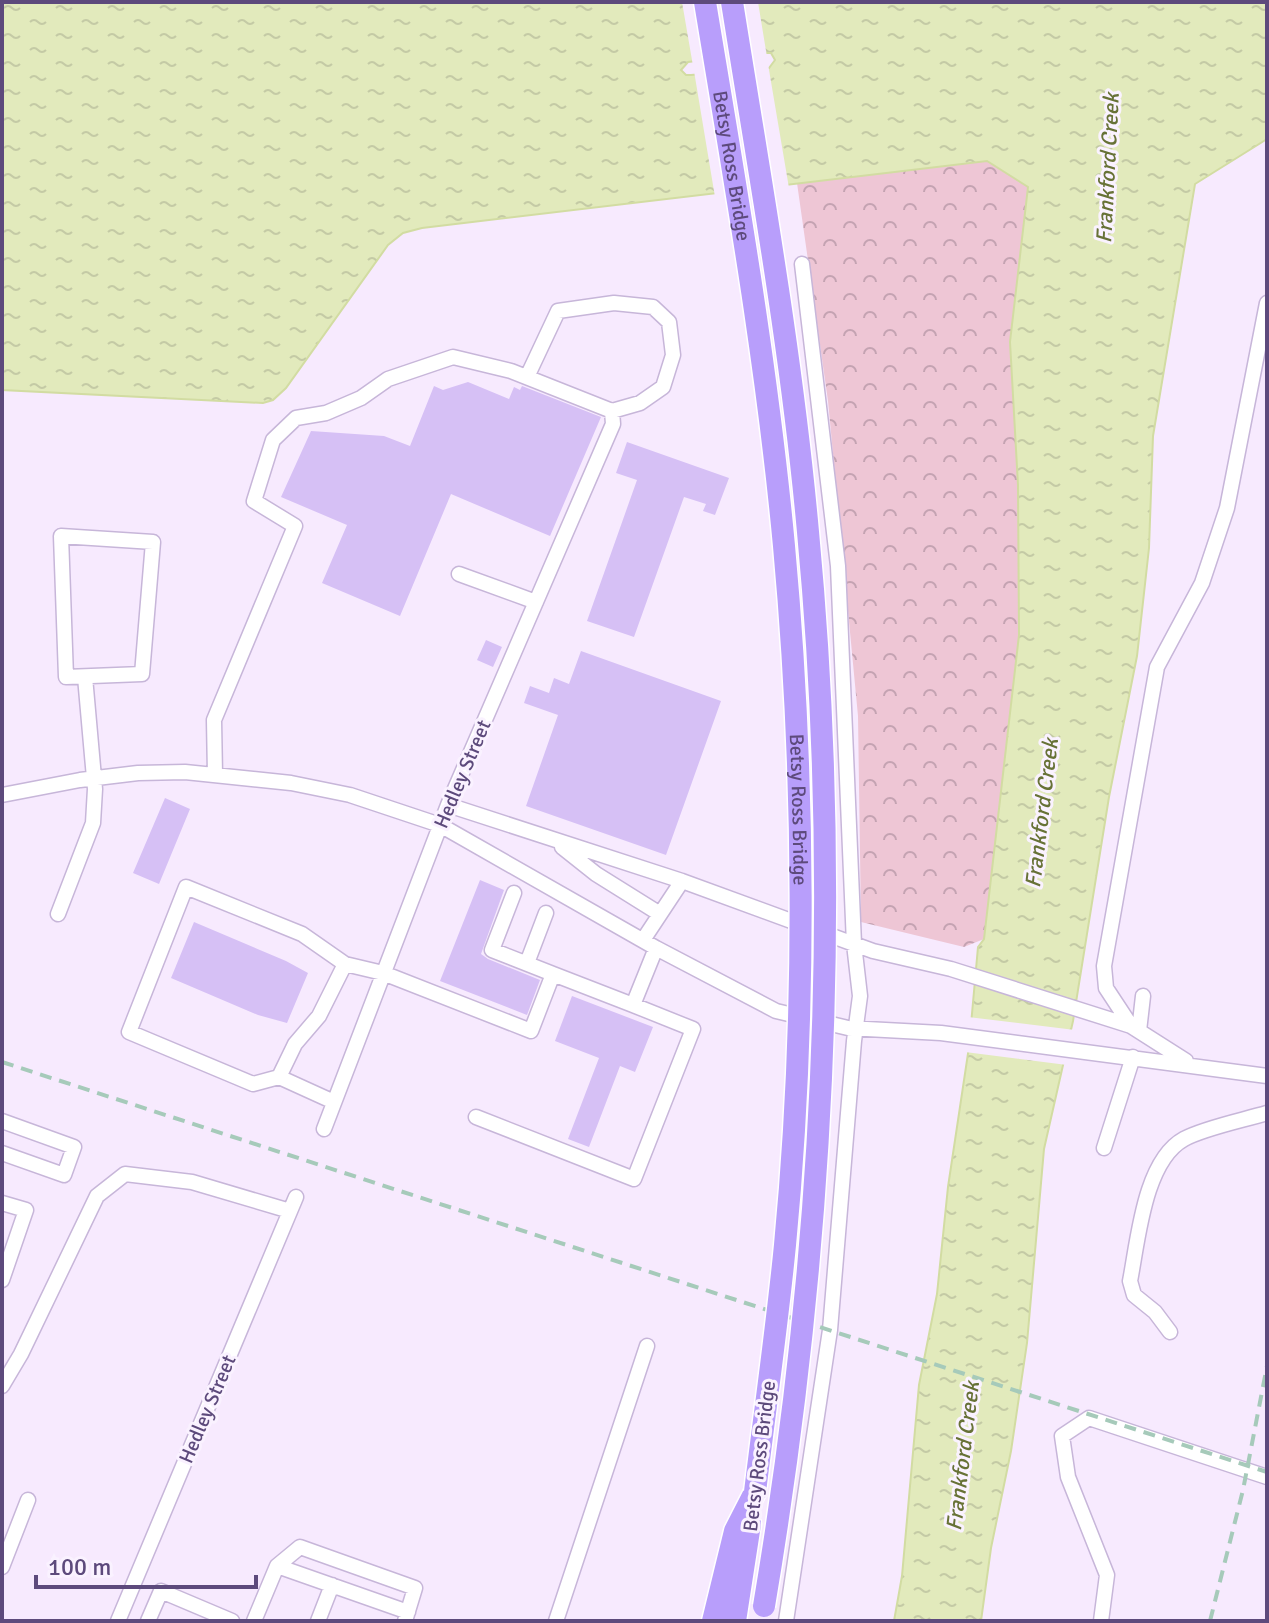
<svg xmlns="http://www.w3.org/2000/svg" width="1269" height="1623" font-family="Signika,sans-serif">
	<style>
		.forest { fill: url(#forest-crowns) }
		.water { fill: url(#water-ripples); stroke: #d2dca2; stroke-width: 2; fill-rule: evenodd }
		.pier { fill: #f7eafe }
		.building { fill: #d6c0f5 }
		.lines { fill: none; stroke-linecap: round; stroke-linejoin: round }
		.minor-casing { stroke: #c7b6d9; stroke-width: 17 }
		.highway-casing { stroke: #fff; stroke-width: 25 }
		.minor { stroke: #fff; stroke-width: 14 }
		.highway { stroke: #b89efb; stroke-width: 22 }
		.rail { stroke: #a6caba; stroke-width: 4; stroke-dasharray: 12 8; stroke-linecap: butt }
		.highway-bridge-casing { stroke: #fff; stroke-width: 25; stroke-linecap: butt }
		.highway-bridge { stroke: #b89efb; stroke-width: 22 }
		.labels { text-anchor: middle; stroke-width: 6; stroke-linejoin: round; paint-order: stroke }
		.street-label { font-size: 20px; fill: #5d4a7c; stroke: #faf2ff }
		.water-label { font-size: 22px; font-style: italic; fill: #677236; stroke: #faf2ff }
	</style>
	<defs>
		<pattern id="forest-crowns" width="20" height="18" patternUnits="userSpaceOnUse" patternTransform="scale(2)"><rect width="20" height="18" fill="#eec6d5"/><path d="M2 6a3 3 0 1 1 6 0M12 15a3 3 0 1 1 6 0" fill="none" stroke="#c4a3b2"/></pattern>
		<pattern id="water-ripples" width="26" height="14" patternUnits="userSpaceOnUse" patternTransform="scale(2)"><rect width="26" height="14" fill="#e2eabc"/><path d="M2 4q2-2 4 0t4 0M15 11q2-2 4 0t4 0" fill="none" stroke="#c4caa5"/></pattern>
	</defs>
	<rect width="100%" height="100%" fill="#f7eafe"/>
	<!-- forest -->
	<path class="forest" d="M987 161 1028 187 1010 342 1018 485 1019 635 984 939 964 947 861 922 858 716 828 401 797 183Z"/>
	<!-- water -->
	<path class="water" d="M2 2H1267V139L1195 184 1153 436 1149 548 1137 656 1109 797 1073 1021 1044 1149 1027 1343 1011 1451 991 1548 981 1621H894L902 1576 919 1385 937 1294 948 1187 969 1047 978 947 984 939 1019 635 1018 485 1010 342 1028 187 987 161 422 228 403 233 388 245 286 388 273 400 263 403 2 390ZM766 53H771L775 60 769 68 691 75H686L681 70 688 62Z"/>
	<!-- pier -->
	<path class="pier" d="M682 2H758L767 57 693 66Z
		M768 64 789 188 715 197 694 71Z
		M968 1017 1075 1030 1067 1065 965 1052Z"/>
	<!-- building -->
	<path class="building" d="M468 382 509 399 514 387 520 390 522 386 601 417 550 536 451 494 400 616 322 583 347 525 281 497 311 431 384 436 410 446 434 386 443 390Z
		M627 442 729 478 715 515 703 511 706 504 684 497 634 637 587 621 637 480 616 473Z
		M486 640 502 647 493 667 477 660Z
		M581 651 721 701 666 855 526 806 558 715 524 703 530 686 549 693 554 678 569 684Z
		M165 798 190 809 159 884 133 873Z
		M480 880 504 890 481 954 488 959 540 980 527 1015 440 981Z
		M194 922 286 961 308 973 287 1023 258 1015 171 978Z
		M572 996 653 1027 635 1072 620 1066 589 1147 568 1139 599 1058 555 1041Z"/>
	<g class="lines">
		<defs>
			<path id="minor" d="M527 377 558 311 614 303 653 307 669 322 673 355 663 387 640 403 612 411
				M61 536 153 542 142 674 66 677Z
				M459 574 536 602
				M215 775 214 720 295 526 254 501 273 440 296 418 326 413 361 398 388 379 453 357 511 371 612 411 613 424 448 805 324 1129
				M2 795 80 780 138 773 185 772 291 783 350 795 440 825 656 948 776 1011 848 1028 941 1033 1267 1076
				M448 805 682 881 873 951 951 969 1131 1026 1186 1061
				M562 847 596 874 660 914
				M58 914 93 823 95 789 85 677
				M643 940 682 881
				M527 963 546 913
				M553 974 633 1005 656 948
				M1131 1026 1106 988 1104 966 1157 667 1202 583 1227 508 1267 303
				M1139 1031 1143 996
				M279 1077 253 1084 129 1032 186 887 302 934 345 964
				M334 1102 279 1077 295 1044 319 1016 345 964 383 973 531 1031 553 974 492 950 514 893
				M476 1117 634 1179 693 1029 633 1005
				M2 1121 74 1147 64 1175 2 1153
				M1104 1148 1133 1057
				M2 1203 26 1210 2 1280
				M1170 1332 1155 1312 1134 1295 1130 1281C1138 1241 1144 1161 1184 1139 1204 1128 1244 1120 1267 1113
				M2 1386 21 1354 97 1196 125 1174 192 1182 290 1211
				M277 1566 408 1612
				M2 1567 28 1500
				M118 1621 296 1197
				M148 1621 161 1591 232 1621
				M254 1621 277 1566 300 1547 415 1588 405 1621
				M318 1621 332 1585
				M556 1621 647 1346
				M786 1621 830 1330 854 1041 860 996 854 944 838 566 802 264
				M1101 1621 1107 1575 1068 1477 1062 1436 1089 1418 1267 1477"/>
			<path id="highway" d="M713 1621 735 1531 755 1492
				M735 1621 750 1524"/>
		</defs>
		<!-- minor casing -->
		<use href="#minor" class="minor-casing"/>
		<!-- highway casing -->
		<use href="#highway" class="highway-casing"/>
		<!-- minor -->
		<use href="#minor" class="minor"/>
		<!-- highway -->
		<use href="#highway" class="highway"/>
		<!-- rail -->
		<path class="rail" d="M2 1062 1267 1472
			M1210 1621 1243 1490 1267 1366"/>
		<defs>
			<g id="highway-bridge">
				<path id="s1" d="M705 2C735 183 767 363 784 546 805 774 807 1016 785 1245 777 1327 765 1409 755 1492"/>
				<path d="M732 2C760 178 792 354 808 532 842 890 824 1251 764 1606"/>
			</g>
		</defs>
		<!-- highway-bridge casing -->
		<use href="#highway-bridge" class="highway-bridge-casing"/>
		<!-- highway-bridge -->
		<use href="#highway-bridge" class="highway-bridge"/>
	</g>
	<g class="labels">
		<!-- street labels -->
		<g class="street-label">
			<text dy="7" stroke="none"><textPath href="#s1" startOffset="166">Betsy Ross Bridge</textPath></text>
			<text transform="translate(462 774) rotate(-67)" y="7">Hedley Street</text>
			<text dy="7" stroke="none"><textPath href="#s1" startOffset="814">Betsy Ross Bridge</textPath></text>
			<text transform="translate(207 1409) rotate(-67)" y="7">Hedley Street</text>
			<text transform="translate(759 1456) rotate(-83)" y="7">Betsy Ross Bridge</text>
		</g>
		<!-- water labels -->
		<g class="water-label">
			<text transform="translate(1107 168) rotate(-87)" y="8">Frankford Creek</text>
			<text transform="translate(1041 813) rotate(-83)" y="8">Frankford Creek</text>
			<text transform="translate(962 1456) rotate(-83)" y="8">Frankford Creek</text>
		</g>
	</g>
	<!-- border -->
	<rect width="1269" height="1623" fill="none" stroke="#5d4a7c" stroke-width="8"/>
	<!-- scale -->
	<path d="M36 1575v12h220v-12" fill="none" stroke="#5d4a7c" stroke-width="4"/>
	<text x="48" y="1575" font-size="24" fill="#5d4a7c" stroke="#faf2ff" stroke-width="6" paint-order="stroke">100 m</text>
</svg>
